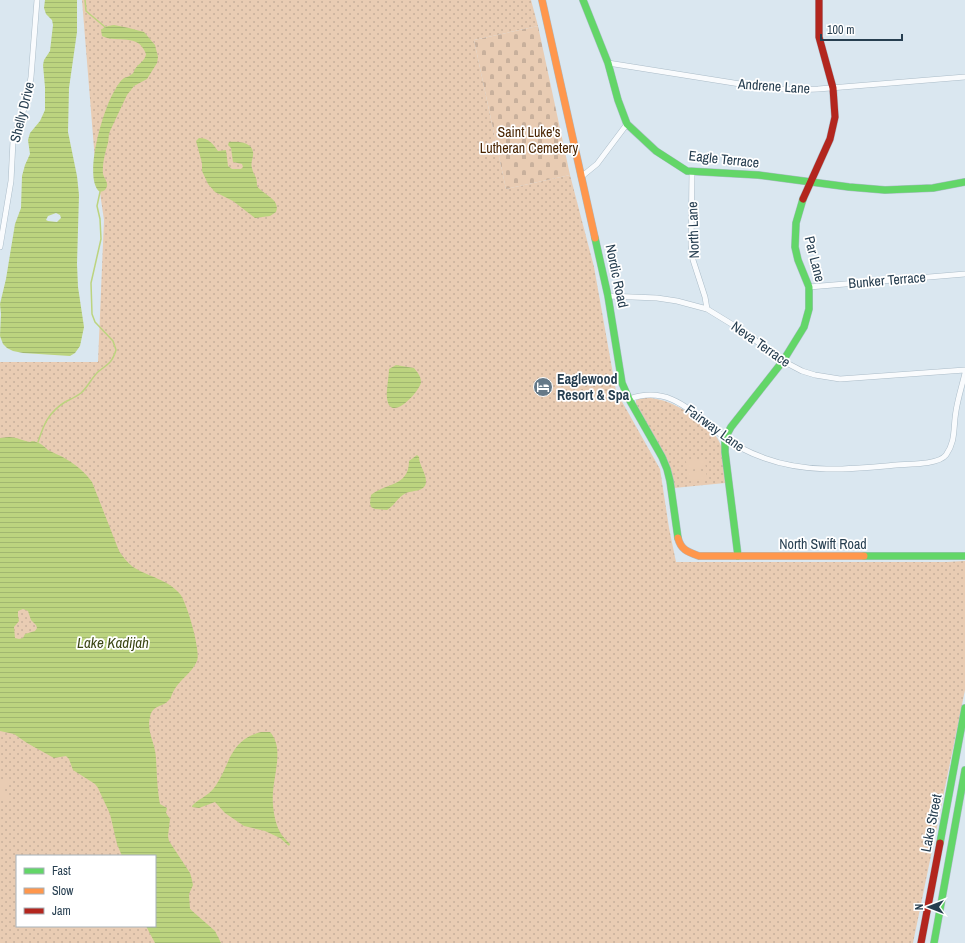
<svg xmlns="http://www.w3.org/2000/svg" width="965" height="943" font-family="'Archivo Narrow',sans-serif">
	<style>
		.green { fill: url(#green-dots); fill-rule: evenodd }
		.cemetery { fill: url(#cemetery-stones) }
		.pitch { fill: #e9ccb3 }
		.water { fill: url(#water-rules); fill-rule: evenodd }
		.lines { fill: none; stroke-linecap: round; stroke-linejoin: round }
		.stream { stroke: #bcd47f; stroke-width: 1.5 }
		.street-casing { stroke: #abbcc8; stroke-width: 6 }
		.fast-casing { stroke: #abbcc8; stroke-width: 8 }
		.slow-casing { stroke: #abbcc8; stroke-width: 8 }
		.jam-casing { stroke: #abbcc8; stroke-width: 8 }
		.street { stroke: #f9fbfd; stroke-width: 5 }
		.fast { stroke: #63d668; stroke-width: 7 }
		.slow { stroke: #ff974d; stroke-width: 7 }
		.jam { stroke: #b3261e; stroke-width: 7 }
		.labels { text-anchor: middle; stroke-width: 3.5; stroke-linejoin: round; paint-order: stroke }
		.street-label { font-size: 14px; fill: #263e50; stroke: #fff }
		.park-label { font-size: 14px; fill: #492400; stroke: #fff }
		.poi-label { font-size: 14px; font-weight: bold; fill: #263e50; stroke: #fff; text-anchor: start }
		.water-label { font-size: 15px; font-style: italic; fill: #3c4715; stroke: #fff }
	</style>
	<defs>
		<pattern id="green-dots" width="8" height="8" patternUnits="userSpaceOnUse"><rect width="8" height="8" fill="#e9ccb3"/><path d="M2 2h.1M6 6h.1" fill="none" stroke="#c8b09c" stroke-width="1.8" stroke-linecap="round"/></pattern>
		<pattern id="cemetery-stones" width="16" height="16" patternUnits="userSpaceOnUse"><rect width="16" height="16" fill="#e9ccb3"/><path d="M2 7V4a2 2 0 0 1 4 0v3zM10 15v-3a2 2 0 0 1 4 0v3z" fill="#c8b09c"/></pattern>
		<pattern id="water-rules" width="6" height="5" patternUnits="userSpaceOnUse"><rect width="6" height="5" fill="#bcd47f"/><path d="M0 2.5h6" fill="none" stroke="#a1b770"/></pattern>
	</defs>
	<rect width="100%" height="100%" fill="#dae7f0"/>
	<!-- green -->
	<path class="green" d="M82 0H531L538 26 474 40 506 189 570 175 594 267 616 391 660 469 669 528 676 562H947L965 561V690L913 943H0V362H98L104 220 99 186 96 173ZM17 856H155V926H17Z
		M643 397C652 398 661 399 670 403 685 409 717 430 721 446 724 457 724 471 725 483L674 488 636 407V400Z"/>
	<!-- cemetery -->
	<path class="cemetery" d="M538 26 570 175 506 189 474 40Z"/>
	<!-- pitch -->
	<path class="pitch" d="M704 459 706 468 687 470 686 461Z
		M706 471 707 479 688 481 687 473Z
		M0 779H8V788H0Z
		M0 791H8V800H0Z"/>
	<!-- water -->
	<path class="water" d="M45 0H77V32L69 88 68 132 77 176 79 195 77 264 78 287 84 327 80 346 75 353 70 356 23 353 13 351 7 348 3 344 0 336 1 314 0 304 6 279 15 224 21 208 22 176 25 165 30 154 28 140 30 133 40 121 45 110V87L43 65 44 60 50 51 53 25 52 20 46 14 44 8ZM56 213 60 215 61 218 57 222 48 221 46 220 48 216Z
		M114 25 129 28 144 32 155 45 158 57 157 63 147 79 134 86 127 95 110 131C108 135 109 139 108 143 105 153 102 164 103 174 104 178 108 182 107 186 106 190 104 191 100 192 82 179 104 106 115 90 117 86 120 81 124 78 127 77 130 76 132 74 134 73 134 70 135 69 139 63 145 61 146 54 138 32 118 44 102 36L101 30C105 26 108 26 114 25Z
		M199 138C209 138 213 144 218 151L226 150 228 166 232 169H241L243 167 242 164 233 162 231 148 228 145 229 142C237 141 252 142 253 152 254 158 250 162 252 168 254 177 257 175 257 186 263 195 281 199 276 212L270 216 255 218 233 201 215 192 208 184 202 171V163L196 141Z
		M396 365 414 368C417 372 421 376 421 382 421 390 390 425 387 398 386 391 389 377 389 369Z
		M9 437C17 437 23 441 30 442L32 441C39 442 43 445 48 450 53 453 60 455 66 459 76 465 85 472 92 482L119 551C123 557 127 562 133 567 149 577 167 579 180 594 187 603 201 651 197 661 192 673 179 680 173 692 172 694 171 698 169 700 162 708 153 704 150 717 146 732 156 744 156 759 157 774 157 788 160 804L167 808 166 813 170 819 168 836 169 841 190 873 192 880 193 885 189 894 190 909 215 931 221 943H155L146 926H155V856H122L117 844 110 814 98 788 95 784 73 770 69 759 66 756 54 758 27 743 14 734 0 731V438ZM23 609 28 611 31 620 36 625 37 628 35 631 25 634 23 638 19 639 15 638 14 627 19 621 18 616V611Z
		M417 455 419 457C419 465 426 473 426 481 426 492 414 490 406 493 398 497 394 506 387 510L375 509 371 507 370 503 371 495C385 483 409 487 409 461Z
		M261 732H270C284 747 274 774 273 792 272 804 274 821 280 832 282 836 286 840 290 844L289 846 280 838 265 831 244 826 225 813 215 802 199 808 192 807V806C198 799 208 796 214 788 231 765 228 741 261 732Z"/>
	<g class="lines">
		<!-- stream -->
		<path class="stream" d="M85 0 86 11 105 27
			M38 442C44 424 48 413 65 402 71 399 76 397 81 393 88 387 92 377 99 371 108 364 112 363 116 350L113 341 95 322 92 314 91 283 101 239 100 219 97 206 100 192"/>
		<defs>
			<path id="street" d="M608 63 759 87 794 90 818 89 965 77
				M692 172 691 245 693 260 705 297 707 309
				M581 177 597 164 627 124
				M0 247 11 181 13 141 27 100 31 77 37 0
				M809 287 965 274
				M608 296 657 298 677 301 707 309 743 331 783 361 802 371 815 375 840 379 965 370
				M629 399C671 384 693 414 724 437 736 446 750 453 764 458 808 474 851 469 896 465 909 464 938 465 946 455 956 441 953 428 956 411 958 398 962 386 965 373"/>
			<path id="fast" d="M583 0 608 63 618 100 627 124 656 151 687 171 758 175 849 187 885 190 933 188 965 182
				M595 238 608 296 622 383 629 399 662 457 667 469 670 481 678 538
				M738 556 725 452V438L731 427 783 361 804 327 809 309V287L798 260 795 247 796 223 803 199
				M864 556H965
				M940 843 965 708
				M934 943 965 770"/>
			<path id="slow" d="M542 0 595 238
				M678 538C681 550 688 552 699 556H864"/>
			<path id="jam" d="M803 199 830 139 835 117 833 88 819 37V0
				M921 943 940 843"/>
		</defs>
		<!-- street casing -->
		<use href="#street" class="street-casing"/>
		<!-- fast casing -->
		<use href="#fast" class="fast-casing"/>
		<!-- slow casing -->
		<use href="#slow" class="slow-casing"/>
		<!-- jam casing -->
		<use href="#jam" class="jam-casing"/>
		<!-- street -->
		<use href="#street" class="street"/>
		<!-- fast -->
		<use href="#fast" class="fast"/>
		<!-- slow -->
		<use href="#slow" class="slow"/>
		<!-- jam -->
		<use href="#jam" class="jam"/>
	</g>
	<!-- icons -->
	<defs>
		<symbol id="hotel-disc" viewBox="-11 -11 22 22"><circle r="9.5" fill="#657988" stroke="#fff"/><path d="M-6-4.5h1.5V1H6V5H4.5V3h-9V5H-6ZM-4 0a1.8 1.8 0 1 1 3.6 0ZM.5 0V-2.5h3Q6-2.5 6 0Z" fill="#fff"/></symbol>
	</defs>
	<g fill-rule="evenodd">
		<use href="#hotel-disc" x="532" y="376" width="22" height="22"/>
	</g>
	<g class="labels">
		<!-- street labels -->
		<g class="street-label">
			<text transform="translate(774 86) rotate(4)" y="5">Andrene Lane</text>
			<text transform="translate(22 112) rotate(-76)" y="5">Shelly Drive</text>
			<text transform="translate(724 159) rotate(6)" y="5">Eagle Terrace</text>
			<text transform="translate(693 230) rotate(-92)" y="5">North Lane</text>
			<text transform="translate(815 259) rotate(76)" y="5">Par Lane</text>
			<text transform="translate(617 276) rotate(78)" y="5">Nordic Road</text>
			<text transform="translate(887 280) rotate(-5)" y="5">Bunker Terrace</text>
			<text transform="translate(761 344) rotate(35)" y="5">Neva Terrace</text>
			<text transform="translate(715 428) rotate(36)" y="5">Fairway Lane</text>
			<text x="823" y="549">North Swift Road</text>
			<text transform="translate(931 823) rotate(-79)" y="5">Lake Street</text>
		</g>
		<!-- park labels -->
		<g class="park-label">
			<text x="529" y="137">Saint Luke's<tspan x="529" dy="16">Lutheran Cemetery</tspan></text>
		</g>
		<!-- poi labels -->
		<g class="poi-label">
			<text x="557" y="384">Eaglewood<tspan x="557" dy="16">Resort &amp; Spa</tspan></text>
		</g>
		<!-- water labels -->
		<g class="water-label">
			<text x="113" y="648">Lake Kadijah</text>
		</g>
	</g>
	<!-- legend -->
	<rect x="16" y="855" width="140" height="72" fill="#ffffff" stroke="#a8b2b9"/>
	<rect x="24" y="868" width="20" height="6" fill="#63d668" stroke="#a8b2b9"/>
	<text x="52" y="875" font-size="12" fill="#263e50">Fast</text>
	<rect x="24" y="888" width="20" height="6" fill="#ff974d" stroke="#a8b2b9"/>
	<text x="52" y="895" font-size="12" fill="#263e50">Slow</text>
	<rect x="24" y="908" width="20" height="6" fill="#b3261e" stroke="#a8b2b9"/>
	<text x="52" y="915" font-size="12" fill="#263e50">Jam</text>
	<!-- north arrow -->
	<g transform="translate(929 907) rotate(270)" stroke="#ffffff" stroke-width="3" paint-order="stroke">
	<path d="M0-3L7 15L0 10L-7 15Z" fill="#263e50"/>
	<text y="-6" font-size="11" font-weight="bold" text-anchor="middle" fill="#263e50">N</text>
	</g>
	<!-- scale -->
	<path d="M821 34v6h81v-6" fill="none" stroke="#263e50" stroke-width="2"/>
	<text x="827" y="34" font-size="12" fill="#263e50" stroke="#ffffff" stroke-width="3" paint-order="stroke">100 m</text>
</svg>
